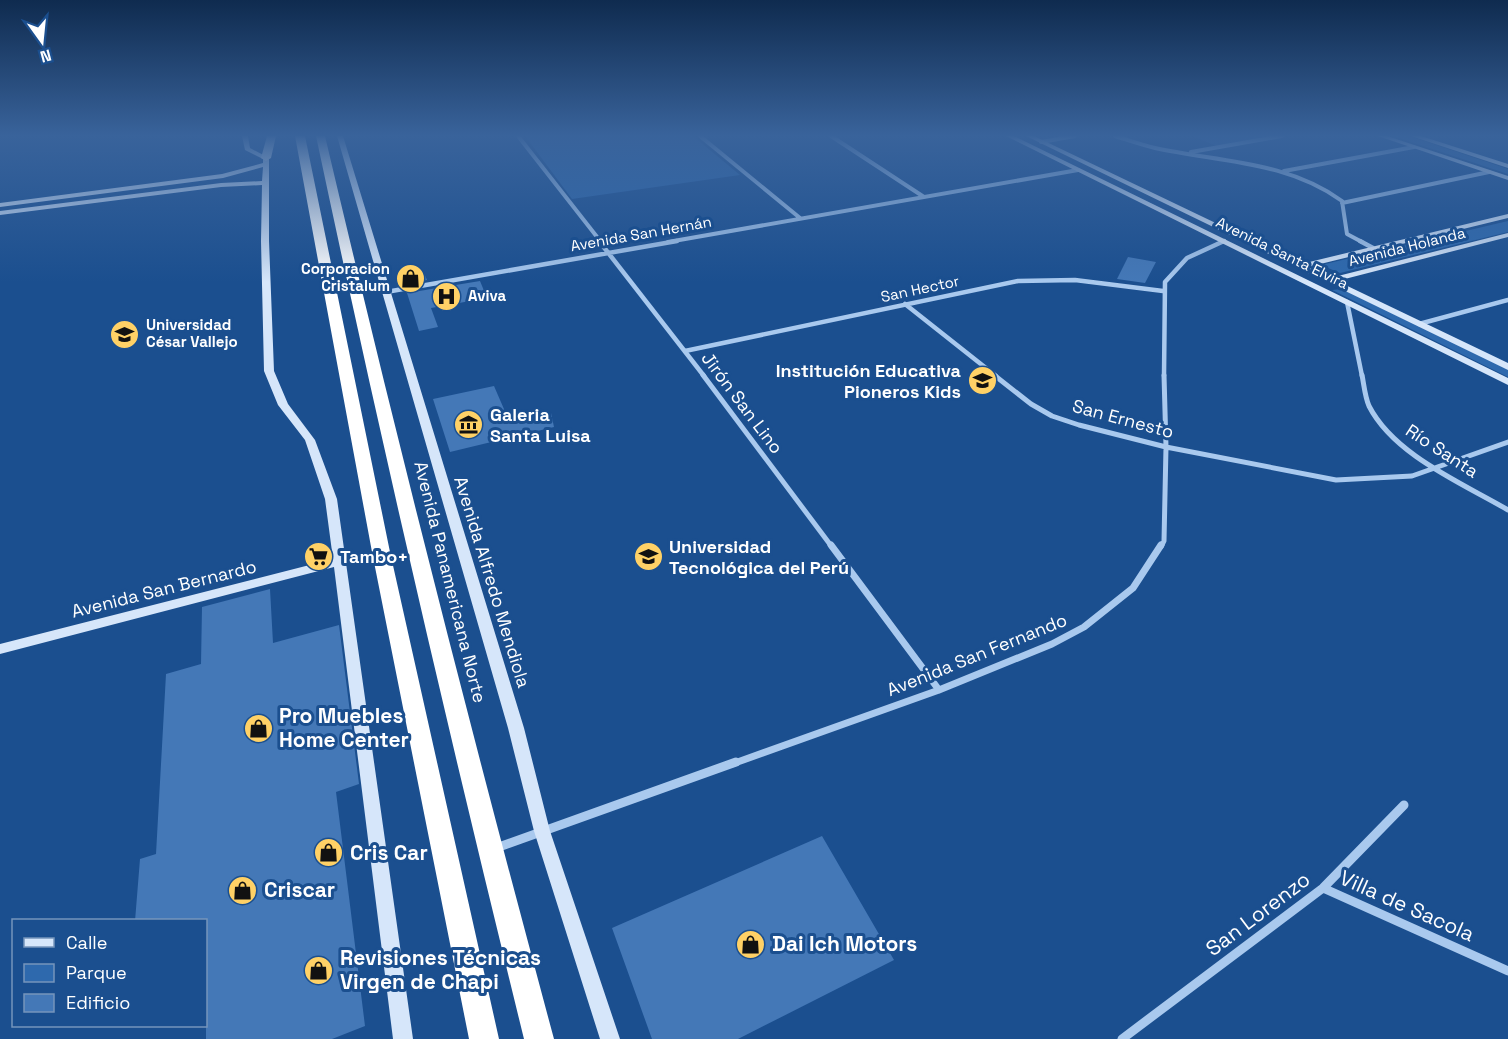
<svg xmlns="http://www.w3.org/2000/svg" width="1508" height="1039" font-family="'Space Grotesk',sans-serif">
	<style>
		.green { fill: #2e69ad }
		.building { fill: #4478b7 }
		.lines { fill: none; stroke-linecap: round; stroke-linejoin: round }
		.street-far4 { stroke: #a9c9ee; stroke-width: 4 }
		.street-far3 { stroke: #a9c9ee; stroke-width: 4.5 }
		.street-far2 { stroke: #a9c9ee; stroke-width: 5 }
		.street-far1 { stroke: #a9c9ee; stroke-width: 7 }
		.street { stroke: #a9c9ee; stroke-width: 9 }
		.secondary { fill: #d6e6fa; fill-rule: evenodd }
		.highway { fill: #fff; fill-rule: evenodd }
		.labels { text-anchor: middle; stroke-width: 6; stroke-linejoin: round; paint-order: stroke }
		.far-street-label { font-size: 15px; fill: #fff; stroke: #1b4f8f }
		.far-poi-label { font-size: 15px; font-weight: bold; fill: #fff; stroke: #1b4f8f; text-anchor: start }
		.poi-label { font-size: 18px; font-weight: bold; fill: #fff; stroke: #1b4f8f; text-anchor: start }
		.street-label { font-size: 18px; fill: #fff; stroke: #1b4f8f }
		.near-poi-label { font-size: 21px; font-weight: bold; fill: #fff; stroke: #1b4f8f; text-anchor: start }
		.near-street-label { font-size: 21px; fill: #fff; stroke: #1b4f8f }
	</style>
	<rect width="100%" height="100%" fill="#1b4f8f"/>
	<!-- green -->
	<path class="green" d="M525 136H693L740 175 572 199Z
		M1192 136H1276L1217 146Z
		M1393 136H1409L1508 169V174Z
		M1508 221V232L1340 273 1321 265Z
		M1342 289 1508 369V377L1332 290Z"/>
	<!-- building -->
	<path class="building" d="M1128 257 1156 262 1145 283 1117 279Z
		M424 273 427 280 404 284 401 277Z
		M480 281 487 298 431 308 438 327 419 331 407 293Z
		M494 386 510 423 551 413 554 427 450 452 433 399Z
		M270 589 273 643 339 625 359 784 336 792 365 1026 332 1039H206V921H135L140 859 156 854 166 674 201 664 202 607Z
		M822 836 894 960 738 1039H652L612 928Z"/>
	<g class="lines">
		<!-- street-far4 -->
		<path class="street-far4" d="M518 136 601 242
			M700 136 800 218
			M831 136 924 197
			M1115 136C1128 140 1142 145 1155 148 1220 162 1287 161 1342 201L1347 234 1362 242
			M1041 142 1075 136
			M1191 152 1282 136
			M1284 171 1414 147
			M1342 203 1489 172
			M668 242 1078 170
			M1221 242 1224 241"/>
		<!-- street-far3 -->
		<path class="street-far3" d="M599 241 704 376
			M1360 241 1373 248
			M386 292 677 241
			M1347 302 1362 376
			M905 304 996 376
			M1419 324 1508 300
			M685 351 1018 281 1075 280 1163 291
			M1164 376 1165 282 1187 258 1224 241"/>
		<!-- street-far2 -->
		<path class="street-far2" d="M703 375 832 547
			M994 375 1031 404 1052 416 1079 425 1166 447 1336 480 1412 476 1508 442
			M1362 375C1364 385 1365 397 1369 406 1394 455 1462 483 1508 510
			M1161 547 1164 541 1166 447 1164 375"/>
		<!-- street-far1 -->
		<path class="street-far1" d="M831 545 939 690
			M732 764 939 690 1052 644 1084 627 1133 588 1161 545"/>
		<!-- street -->
		<path class="street" d="M496 848 736 762
			M1323 888 1508 971
			M1122 1039 1323 888 1404 805"/>
		<!-- secondary -->
		<path class="secondary" d="M242 136H248L250 148 269 158V241L274 371 288 404 315 440 337 499 413 1039H393L334 567 0 654V644L333 559 325 499 305 440 278 405 264 371 261 241 262 185 221 187 0 215V211L221 183 262 181 263 167 223 178 0 207V203L222 174 263 163V159L245 150Z
			M337 136H343L524 728 550 831 620 1039H600L534 831 508 728Z
			M1006 136H1014L1508 378V385Z
			M1026 136H1034L1301 264 1508 214V218L1308 267 1330 278 1508 233V237L1337 281 1508 363V370Z
			M1378 136H1387L1508 176V180Z
			M1411 136H1421L1508 164V168Z"/>
		<!-- highway -->
		<path class="highway" d="M267 136H276L271 158 266 161 261 158Z
			M295 136H305L390 552 499 1039H469L372 552Z
			M316 136H325C396 438 473 739 554 1039H524C450 739 380 438 316 136Z"/>
	</g>
	<!-- sky -->
	<linearGradient id="sky" x2="0" y2="1"><stop stop-color="#0f2b4f"/><stop offset="0.48" stop-color="#39639b"/><stop offset="1" stop-color="#39639b" stop-opacity="0"/></linearGradient>
	<rect width="1508" height="282" fill="url(#sky)"/>
	<!-- icons -->
	<defs>
		<symbol id="shop-disc" viewBox="-11 -11 22 22"><circle r="9.5" fill="#ffd166" stroke="#1b4f8f"/><path d="M-5-2.5h2.3a2.7 3.5 0 0 1 5.4 0H5L5.5 6h-11ZM-1.5-2.5h3a1.5 2.3 0 0 0-3 0Z" fill="#111"/></symbol>
		<symbol id="hospital-disc" viewBox="-11 -11 22 22"><circle r="9.5" fill="#ffd166" stroke="#1b4f8f"/><path d="M-5-5h3v3.5h4V-5h3V5h-3V1.5h-4V5h-3Z" fill="#111"/></symbol>
		<symbol id="university-disc" viewBox="-11 -11 22 22"><circle r="9.5" fill="#ffd166" stroke="#1b4f8f"/><path d="M0-5L7-2L0 1L-7-2ZM-4 1L0 2.5L4 1V4Q0 6-4 4Z" fill="#111"/></symbol>
		<symbol id="school-disc" viewBox="-11 -11 22 22"><circle r="9.5" fill="#ffd166" stroke="#1b4f8f"/><path d="M0-5L7-2L0 1L-7-2ZM-4 1L0 2.5L4 1V4Q0 6-4 4Z" fill="#111"/></symbol>
		<symbol id="museum-disc" viewBox="-11 -11 22 22"><circle r="9.5" fill="#ffd166" stroke="#1b4f8f"/><path d="M0-6L6-3V-2H-6V-3ZM-5-1h2V3h-2ZM-1-1h2V3h-2ZM3-1h2V3H3ZM-6 4H6V6H-6Z" fill="#111"/></symbol>
		<symbol id="supermarket-disc" viewBox="-11 -11 22 22"><circle r="9.5" fill="#ffd166" stroke="#1b4f8f"/><path d="M-6-5.5h2.5l.6 2H6L4.5 2H-2.5L-4.4-4H-6ZM-1.5 3.2a1.3 1.3 0 1 0 .1 0ZM3 3.2a1.3 1.3 0 1 0 .1 0Z" fill="#111"/></symbol>
	</defs>
	<g fill-rule="evenodd">
		<use href="#shop-disc" x="394" y="262" width="33" height="33"/>
		<use href="#hospital-disc" x="430" y="280" width="33" height="33"/>
		<use href="#university-disc" x="108" y="318" width="33" height="33"/>
		<use href="#school-disc" x="966" y="364" width="33" height="33"/>
		<use href="#museum-disc" x="452" y="408" width="33" height="33"/>
		<use href="#supermarket-disc" x="302" y="540" width="33" height="33"/>
		<use href="#university-disc" x="632" y="540" width="33" height="33"/>
		<use href="#shop-disc" x="242" y="712" width="33" height="33"/>
		<use href="#shop-disc" x="312" y="836" width="33" height="33"/>
		<use href="#shop-disc" x="226" y="874" width="33" height="33"/>
		<use href="#shop-disc" x="734" y="928" width="33" height="33"/>
		<use href="#shop-disc" x="302" y="954" width="33" height="33"/>
	</g>
	<g class="labels">
		<!-- far-street labels -->
		<g class="far-street-label">
			<text transform="translate(641 234) rotate(-10)" y="5">Avenida San Hernán</text>
			<text transform="translate(1407 247) rotate(-14)" y="5">Avenida Holanda</text>
			<text transform="translate(1282 253) rotate(26)" y="5">Avenida Santa Elvira</text>
			<text transform="translate(920 289) rotate(-12)" y="5">San Hector</text>
		</g>
		<!-- far-poi labels -->
		<g class="far-poi-label">
			<text x="390" y="274" text-anchor="end">Corporacion<tspan x="390" dy="17">Cristalum</tspan></text>
			<text x="468" y="301">Aviva</text>
			<text x="146" y="330">Universidad<tspan x="146" dy="17">César Vallejo</tspan></text>
		</g>
		<!-- poi labels -->
		<g class="poi-label">
			<text x="961" y="377" text-anchor="end">Institución Educativa<tspan x="961" dy="21">Pioneros Kids</tspan></text>
			<text x="490" y="421">Galeria<tspan x="490" dy="21">Santa Luisa</tspan></text>
			<text x="669" y="553">Universidad<tspan x="669" dy="21">Tecnológica del Perú</tspan></text>
			<text x="340" y="563">Tambo+</text>
		</g>
		<!-- street labels -->
		<g class="street-label">
			<text transform="translate(742 403) rotate(53)" y="6">Jirón San Lino</text>
			<text transform="translate(1123 419) rotate(15)" y="6">San Ernesto</text>
			<text transform="translate(1442 451) rotate(33)" y="6">Río Santa</text>
			<text transform="translate(450 582) rotate(76)" y="6">Avenida Panamericana Norte</text>
			<text transform="translate(492 582) rotate(73)" y="6">Avenida Alfredo Mendiola</text>
			<text transform="translate(164 589) rotate(-14)" y="6">Avenida San Bernardo</text>
			<text transform="translate(977 655) rotate(-22)" y="6">Avenida San Fernando</text>
		</g>
		<!-- near-poi labels -->
		<g class="near-poi-label">
			<text x="279" y="723">Pro Muebles<tspan x="279" dy="24">Home Center</tspan></text>
			<text x="350" y="860">Cris Car</text>
			<text x="264" y="897">Criscar</text>
			<text x="772" y="951">Dai Ich Motors</text>
			<text x="340" y="965">Revisiones Técnicas<tspan x="340" dy="24">Virgen de Chapi</tspan></text>
		</g>
		<!-- near-street labels -->
		<g class="near-street-label">
			<text transform="translate(1407 906) rotate(24)" y="7">Villa de Sacola</text>
			<text transform="translate(1258 914) rotate(-37)" y="7">San Lorenzo</text>
		</g>
	</g>
	<!-- legend -->
	<rect x="12" y="919" width="195" height="108" fill="#1b4f8f" stroke="#7695bc" stroke-width="1.5"/>
	<rect x="24" y="938" width="30" height="9" fill="#d6e6fa" stroke="#7695bc" stroke-width="1.5"/>
	<text x="66" y="949" font-size="18" fill="#ffffff">Calle</text>
	<rect x="24" y="964" width="30" height="18" fill="#2e69ad" stroke="#7695bc" stroke-width="1.5"/>
	<text x="66" y="979" font-size="18" fill="#ffffff">Parque</text>
	<rect x="24" y="994" width="30" height="18" fill="#4478b7" stroke="#7695bc" stroke-width="1.5"/>
	<text x="66" y="1009" font-size="18" fill="#ffffff">Edificio</text>
	<!-- north arrow -->
	<g transform="translate(42 42) rotate(165)" stroke="#1b4f8f" stroke-width="4.5" paint-order="stroke">
	<path d="M0-4.5L10 22L0 15L-10 22Z" fill="#ffffff"/>
	<text y="-9" font-size="16" font-weight="bold" text-anchor="middle" fill="#ffffff">N</text>
	</g>
</svg>
